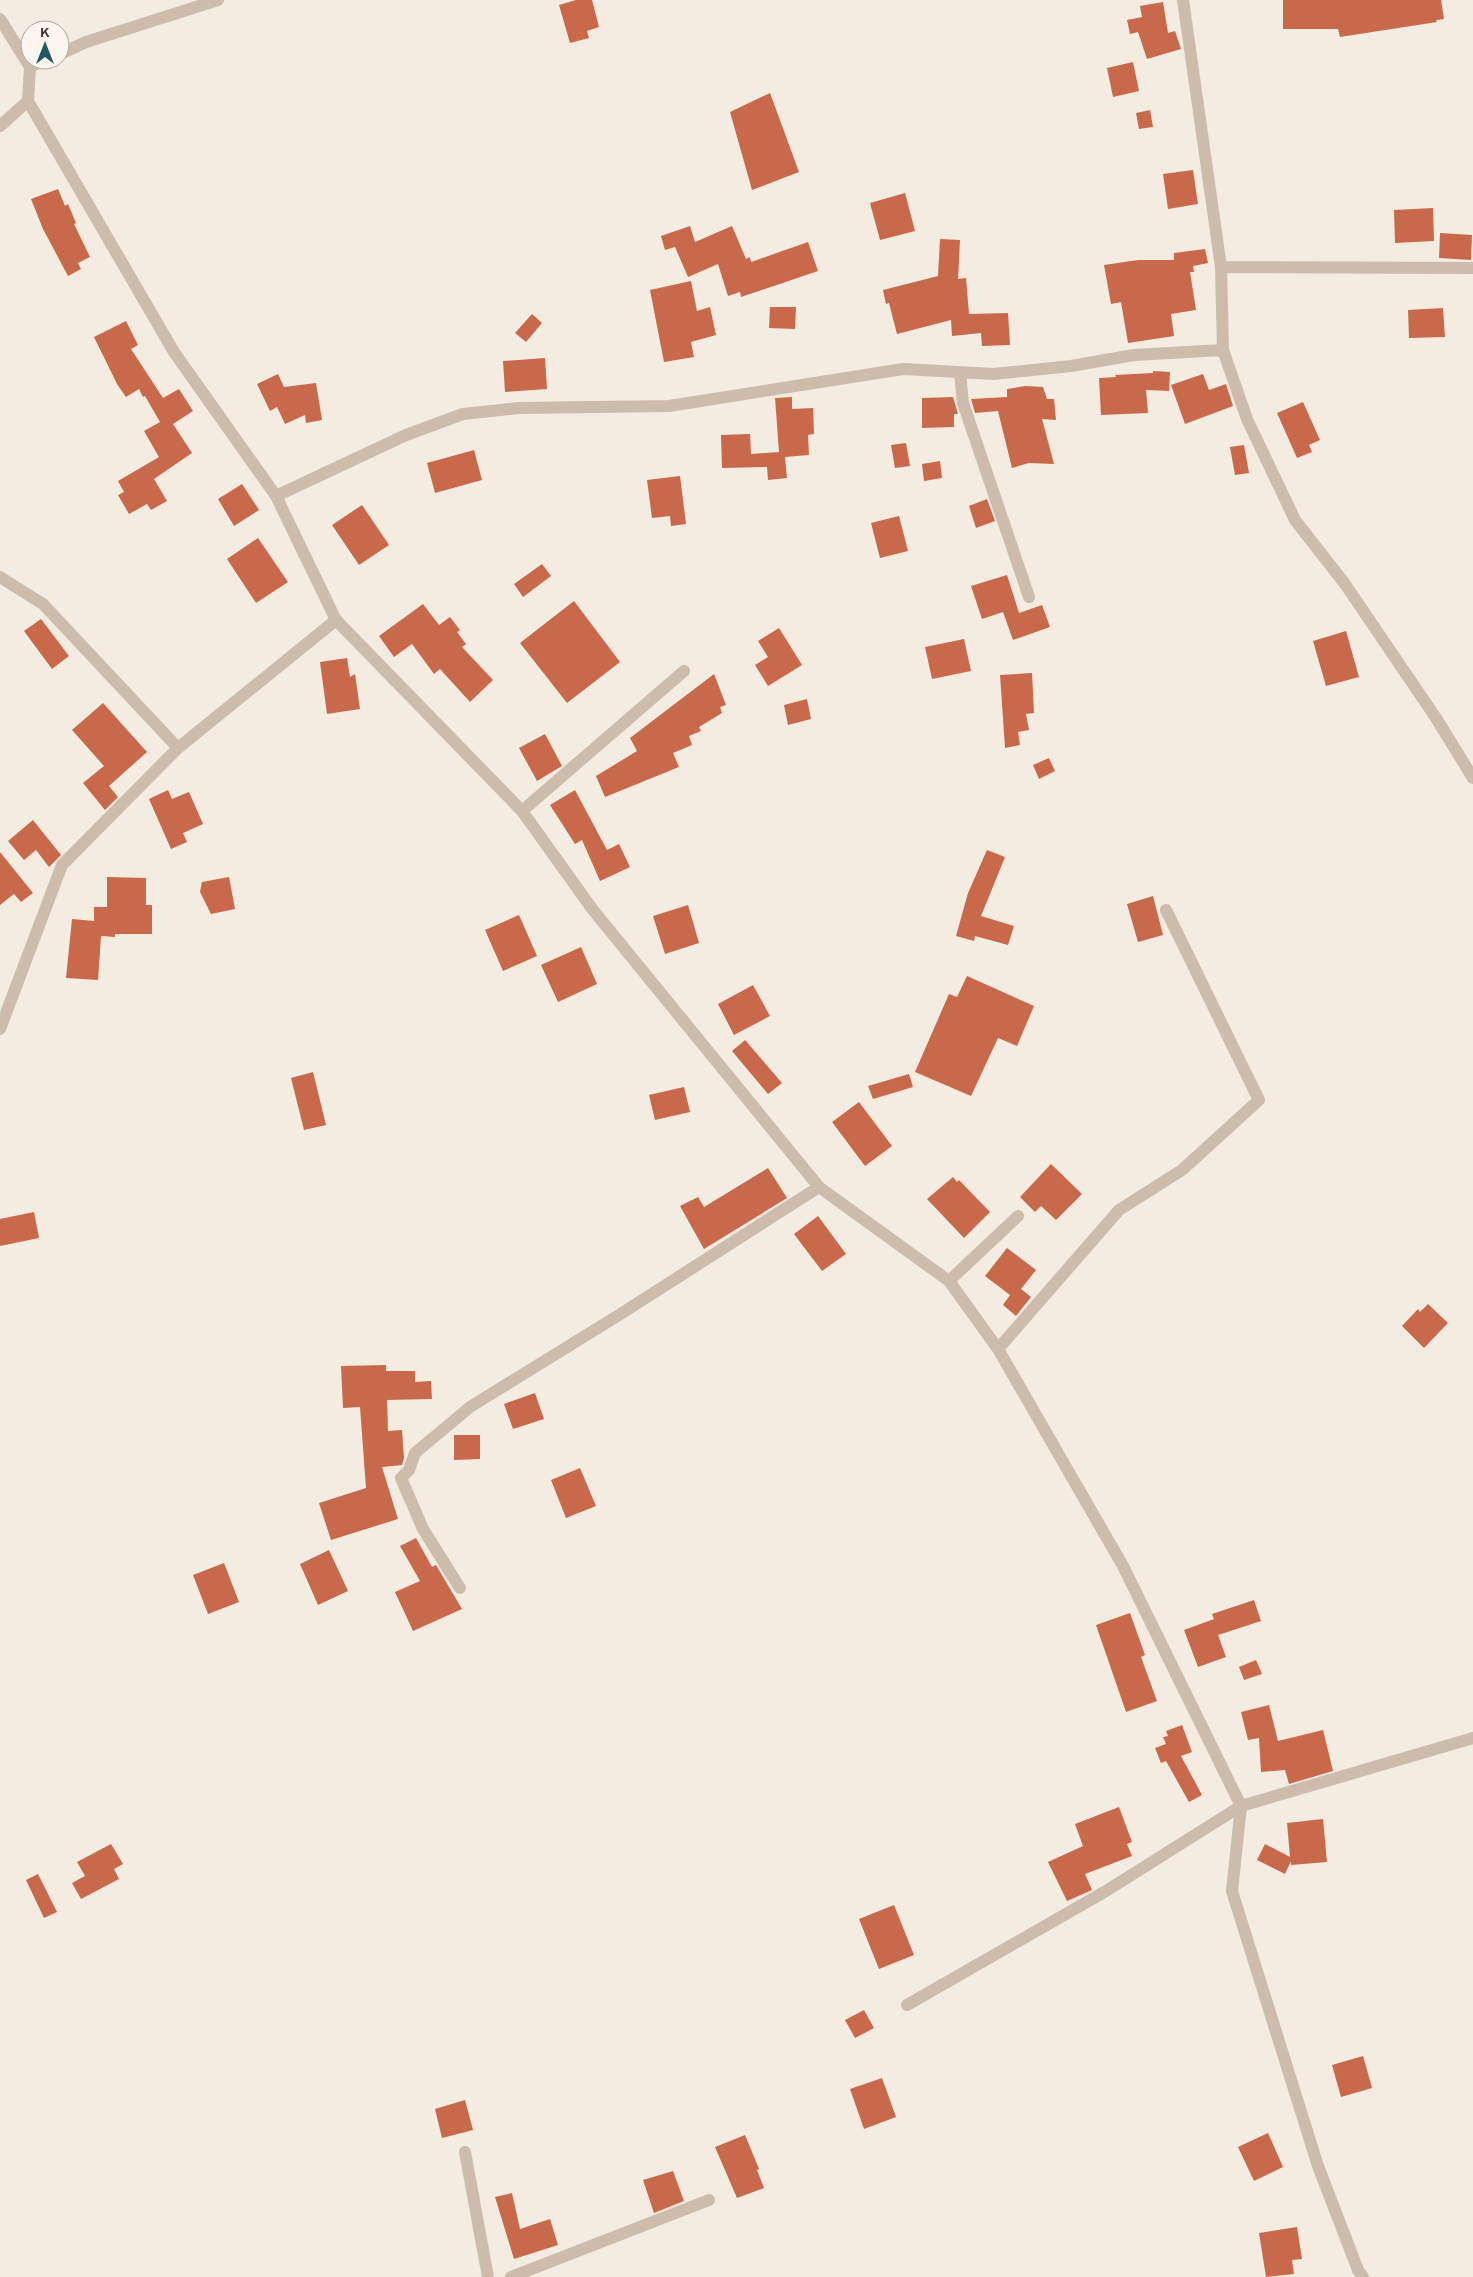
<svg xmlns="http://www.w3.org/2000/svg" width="1473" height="2277" font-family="Overpass,sans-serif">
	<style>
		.building { fill: #c8694b }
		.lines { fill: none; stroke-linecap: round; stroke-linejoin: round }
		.minor { stroke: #cdbbac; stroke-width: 12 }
	</style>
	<rect width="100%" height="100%" fill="#f4ebe1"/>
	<!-- building -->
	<path class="building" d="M576 0H592L599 27 587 31 589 38 570 43 559 5Z
		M1283 0H1441L1444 19 1436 20 1437 22 1340 37 1338 29H1283Z
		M1163 2 1168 33 1175 31 1181 49 1147 59 1138 32 1130 34 1127 20 1142 17 1140 6Z
		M1133 62 1139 91 1113 97 1107 68Z
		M770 93 799 172 752 190 730 112Z
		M1150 110 1153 127 1139 129 1136 113Z
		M1193 170 1198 204 1168 209 1163 174Z
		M58 189 65 206 68 204 76 223 74 224 90 257 78 263 81 269 68 276 43 229 31 199Z
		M905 193 915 231 880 240 870 203Z
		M1433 208 1434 241 1395 243 1394 210Z
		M690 226 695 242 732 226 746 259 750 257 751 262 808 242 818 271 741 297 740 292 728 296 718 264 688 277 675 247 665 250 661 236Z
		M1440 233 1472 235 1471 260 1439 258Z
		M940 239 960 240 958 279 966 278 969 314 1008 313 1010 345 982 346 981 333 952 336 951 320 897 334 889 303 886 304 883 290 938 276Z
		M1205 249 1208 263 1193 266 1194 272H1190L1196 310 1171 314 1174 336 1128 343 1121 302 1111 304 1104 265 1138 260H1174V253Z
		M691 281 697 311 710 307 716 335 691 342 694 357 664 362 650 290Z
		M770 307H796L795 329 769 328Z
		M1443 308 1445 337 1409 338 1408 310Z
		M532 314 542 323 526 342 515 333Z
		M126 321 138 345 131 349 163 398 179 389 193 411 173 424 192 453 154 479 167 501 151 510 147 504 129 514 118 495 124 492 118 481 159 457 144 431 160 422 145 396 143 397 139 389 126 397 117 384 94 337Z
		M545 358 547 389 505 392 503 361Z
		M1153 371 1170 372 1169 391 1146 390 1148 413 1101 415 1099 378 1116 377 1115 375 1153 373Z
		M278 374 284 387 316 383 322 420 306 423 305 415 285 424 277 407 270 411 257 384Z
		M1203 374 1209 390 1226 384 1233 406 1185 424 1171 385Z
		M1025 386 1043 387 1047 399H1054L1056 420 1042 419 1054 464 1029 463 1012 468 998 411 975 413 971 399 1007 397V389Z
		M792 397V409L813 408 814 434 808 435 809 455 785 457 787 478 768 480 767 467 722 468 721 435 750 434 751 454 779 452 775 398Z
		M953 397 958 414H954V427L922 428V398Z
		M1303 402 1320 440 1309 445 1312 452 1297 458 1277 413Z
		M906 443 910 466 895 468 891 445Z
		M1244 445 1249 473 1235 475 1230 447Z
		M474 450 482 480 435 493 427 463Z
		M940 461 942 478 924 481 922 464Z
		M680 476 686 524 671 526 670 516 652 518 647 480Z
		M242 484 259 510 234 526 218 499Z
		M987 499 995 521 976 528 969 506Z
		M362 505 389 545 359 565 332 525Z
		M899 516 908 551 880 558 871 523Z
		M258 538 288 582 256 603 227 559Z
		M542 564 551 576 523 597 514 584Z
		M1007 575 1019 613 1042 605 1050 627 1013 640 1003 612 982 619 971 586Z
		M574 601 620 662 567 703 520 643Z
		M423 604 439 625 450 617 460 630 457 632 466 644 462 647 493 680 470 702 440 669 434 674 412 644 394 657 379 636Z
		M41 619 69 656 52 669 24 631Z
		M779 628 802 665 768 686 755 665 768 657 758 641Z
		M1346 631 1359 677 1326 686 1313 641Z
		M964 639 971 671 932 679 925 647Z
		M347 658 350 677 355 674 360 709 327 714 320 662Z
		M1032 673 1034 713 1026 714 1029 730 1018 732 1020 745 1005 748 1000 675Z
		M714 674 726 705 720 707 722 713 699 727 701 731 689 736 692 745 673 753 679 767 605 797 596 776 637 751 630 738Z
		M807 699 811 719 788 725 784 705Z
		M103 703 147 752 109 786 118 797 105 810 83 783 104 766 72 730Z
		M545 734 562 766 537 781 519 748Z
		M1049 758 1055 771 1039 779 1033 765Z
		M168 790 172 799 189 792 203 824 183 833 187 842 171 849 149 799Z
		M575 790 607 850 619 844 630 867 600 881 582 840 575 844 550 805Z
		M33 820 61 855 49 867 36 850 24 860 8 841Z
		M987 850 1005 857 981 916 1014 926 1008 945 975 936 974 941 956 936 968 893Z
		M0 852 33 893 21 902 14 894 0 905Z
		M107 877 146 878V905H152V934H115V937L101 936 98 980 66 978 72 919 94 921V907H107Z
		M229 877 235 909 211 914 200 892 202 882Z
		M1153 896 1163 935 1138 942 1127 904Z
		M688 905 699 943 665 954 653 916Z
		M519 915 537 956 503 971 485 930Z
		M581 947 597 984 558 1002 541 965Z
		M967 976 1034 1006 1017 1046 998 1038 971 1096 915 1072 949 994 957 997Z
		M753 985 770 1016 734 1035 718 1004Z
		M745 1040 782 1083 768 1094 732 1051Z
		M313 1072 326 1125 304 1130 291 1078Z
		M909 1074 913 1087 873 1099 868 1086Z
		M684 1087 690 1112 655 1120 649 1095Z
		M859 1102 892 1146 865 1166 832 1122Z
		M1051 1164 1082 1194 1056 1220 1041 1206 1035 1212 1020 1197Z
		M768 1168 787 1198 704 1249 680 1206 698 1197 704 1207Z
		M953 1177 957 1182 959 1180 990 1212 964 1238 927 1199Z
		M34 1212 39 1238 0 1246V1219Z
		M818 1216 846 1254 822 1271 794 1234Z
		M1007 1248 1036 1270 1021 1289 1031 1297 1016 1316 1003 1305 1010 1295 985 1276Z
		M1428 1304 1448 1323 1424 1348 1402 1326 1418 1309 1420 1312Z
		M386 1365V1371H415V1382L431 1381 432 1399 387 1400 388 1431 402 1430 404 1458 402 1465 382 1467 398 1519 331 1540 319 1503 366 1488 360 1407 343 1408 341 1366Z
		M535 1393 544 1419 513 1429 504 1404Z
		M454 1435H480V1459L454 1460Z
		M580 1468 596 1506 566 1518 551 1480Z
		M416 1538 432 1567 436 1565 462 1609 413 1631 395 1592 420 1581 400 1546Z
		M329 1550 348 1591 318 1605 300 1564Z
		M224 1563 239 1602 208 1614 193 1575Z
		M1254 1600 1261 1621 1218 1635 1226 1657 1198 1667 1184 1630 1214 1619 1212 1614Z
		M1130 1613 1145 1655 1141 1657 1157 1701 1126 1712 1096 1625Z
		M1256 1660 1262 1674 1244 1680 1239 1667Z
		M1269 1705 1278 1741 1323 1730 1333 1771 1289 1784 1285 1770 1261 1772 1259 1738 1248 1740 1241 1712Z
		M1182 1725 1192 1752 1181 1756 1202 1795 1189 1802 1166 1761 1161 1763 1155 1748 1166 1744 1163 1737 1168 1736 1166 1731Z
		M1119 1807 1132 1842 1127 1844 1132 1856 1085 1874 1092 1890 1067 1901 1048 1862 1083 1846 1075 1824Z
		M1323 1819 1327 1862 1291 1865V1861L1285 1874 1257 1860 1265 1844 1290 1857 1287 1823Z
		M111 1844 123 1864 114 1869 119 1879 81 1899 72 1883 85 1876 77 1862Z
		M38 1874 57 1912 44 1918 26 1880Z
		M894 1905 914 1955 879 1969 859 1919Z
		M864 2010 874 2028 855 2038 845 2020Z
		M1363 2056 1372 2088 1341 2097 1332 2065Z
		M882 2078 896 2117 864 2129 850 2089Z
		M465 2100 473 2130 442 2138 435 2109Z
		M1268 2133 1283 2167 1254 2181 1238 2147Z
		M745 2135 759 2169 757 2170 764 2188 737 2198 715 2147Z
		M673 2171 684 2201 654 2213 643 2180Z
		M512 2193 520 2229 550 2219 558 2245 514 2259 495 2197Z
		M1297 2227 1302 2259 1292 2260 1294 2274 1266 2277 1259 2233Z"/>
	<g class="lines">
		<!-- minor -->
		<path class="minor" d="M1183 0 1221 267 1223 350 1247 419 1295 520 1345 584 1436 718 1473 778
			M0 19 30 67
			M60 54 86 42 218 0
			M28 101 174 352 276 496 336 620 522 811 593 910 819 1187 949 1281 998 1349 1123 1566 1241 1806 1232 1891 1318 2166 1358 2270 1363 2277
			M0 126 28 101 30 67 45 60
			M1221 267 1473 268
			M960 373 963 403 1029 597
			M276 496 406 435 463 414 519 408 669 406 903 369 994 374 1071 366 1134 355 1223 350
			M0 577 43 604 178 748
			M522 811 684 671
			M0 1029 62 865 178 748 336 620
			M949 1281 1018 1216
			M998 1349 1119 1210 1182 1170 1259 1100 1166 910
			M460 1588 423 1529 401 1478 409 1470 415 1453 470 1407 619 1315 819 1187
			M907 2005 1106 1891 1241 1806 1473 1738
			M465 2152 488 2277
			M511 2277 709 2200"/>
	</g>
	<!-- north arrow -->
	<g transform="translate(45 45)"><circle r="24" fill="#fbf5ee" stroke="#aea6a0"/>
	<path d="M0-4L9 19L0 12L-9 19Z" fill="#1f5a5e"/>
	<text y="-8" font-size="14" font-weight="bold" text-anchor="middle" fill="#3b302b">K</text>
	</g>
</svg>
